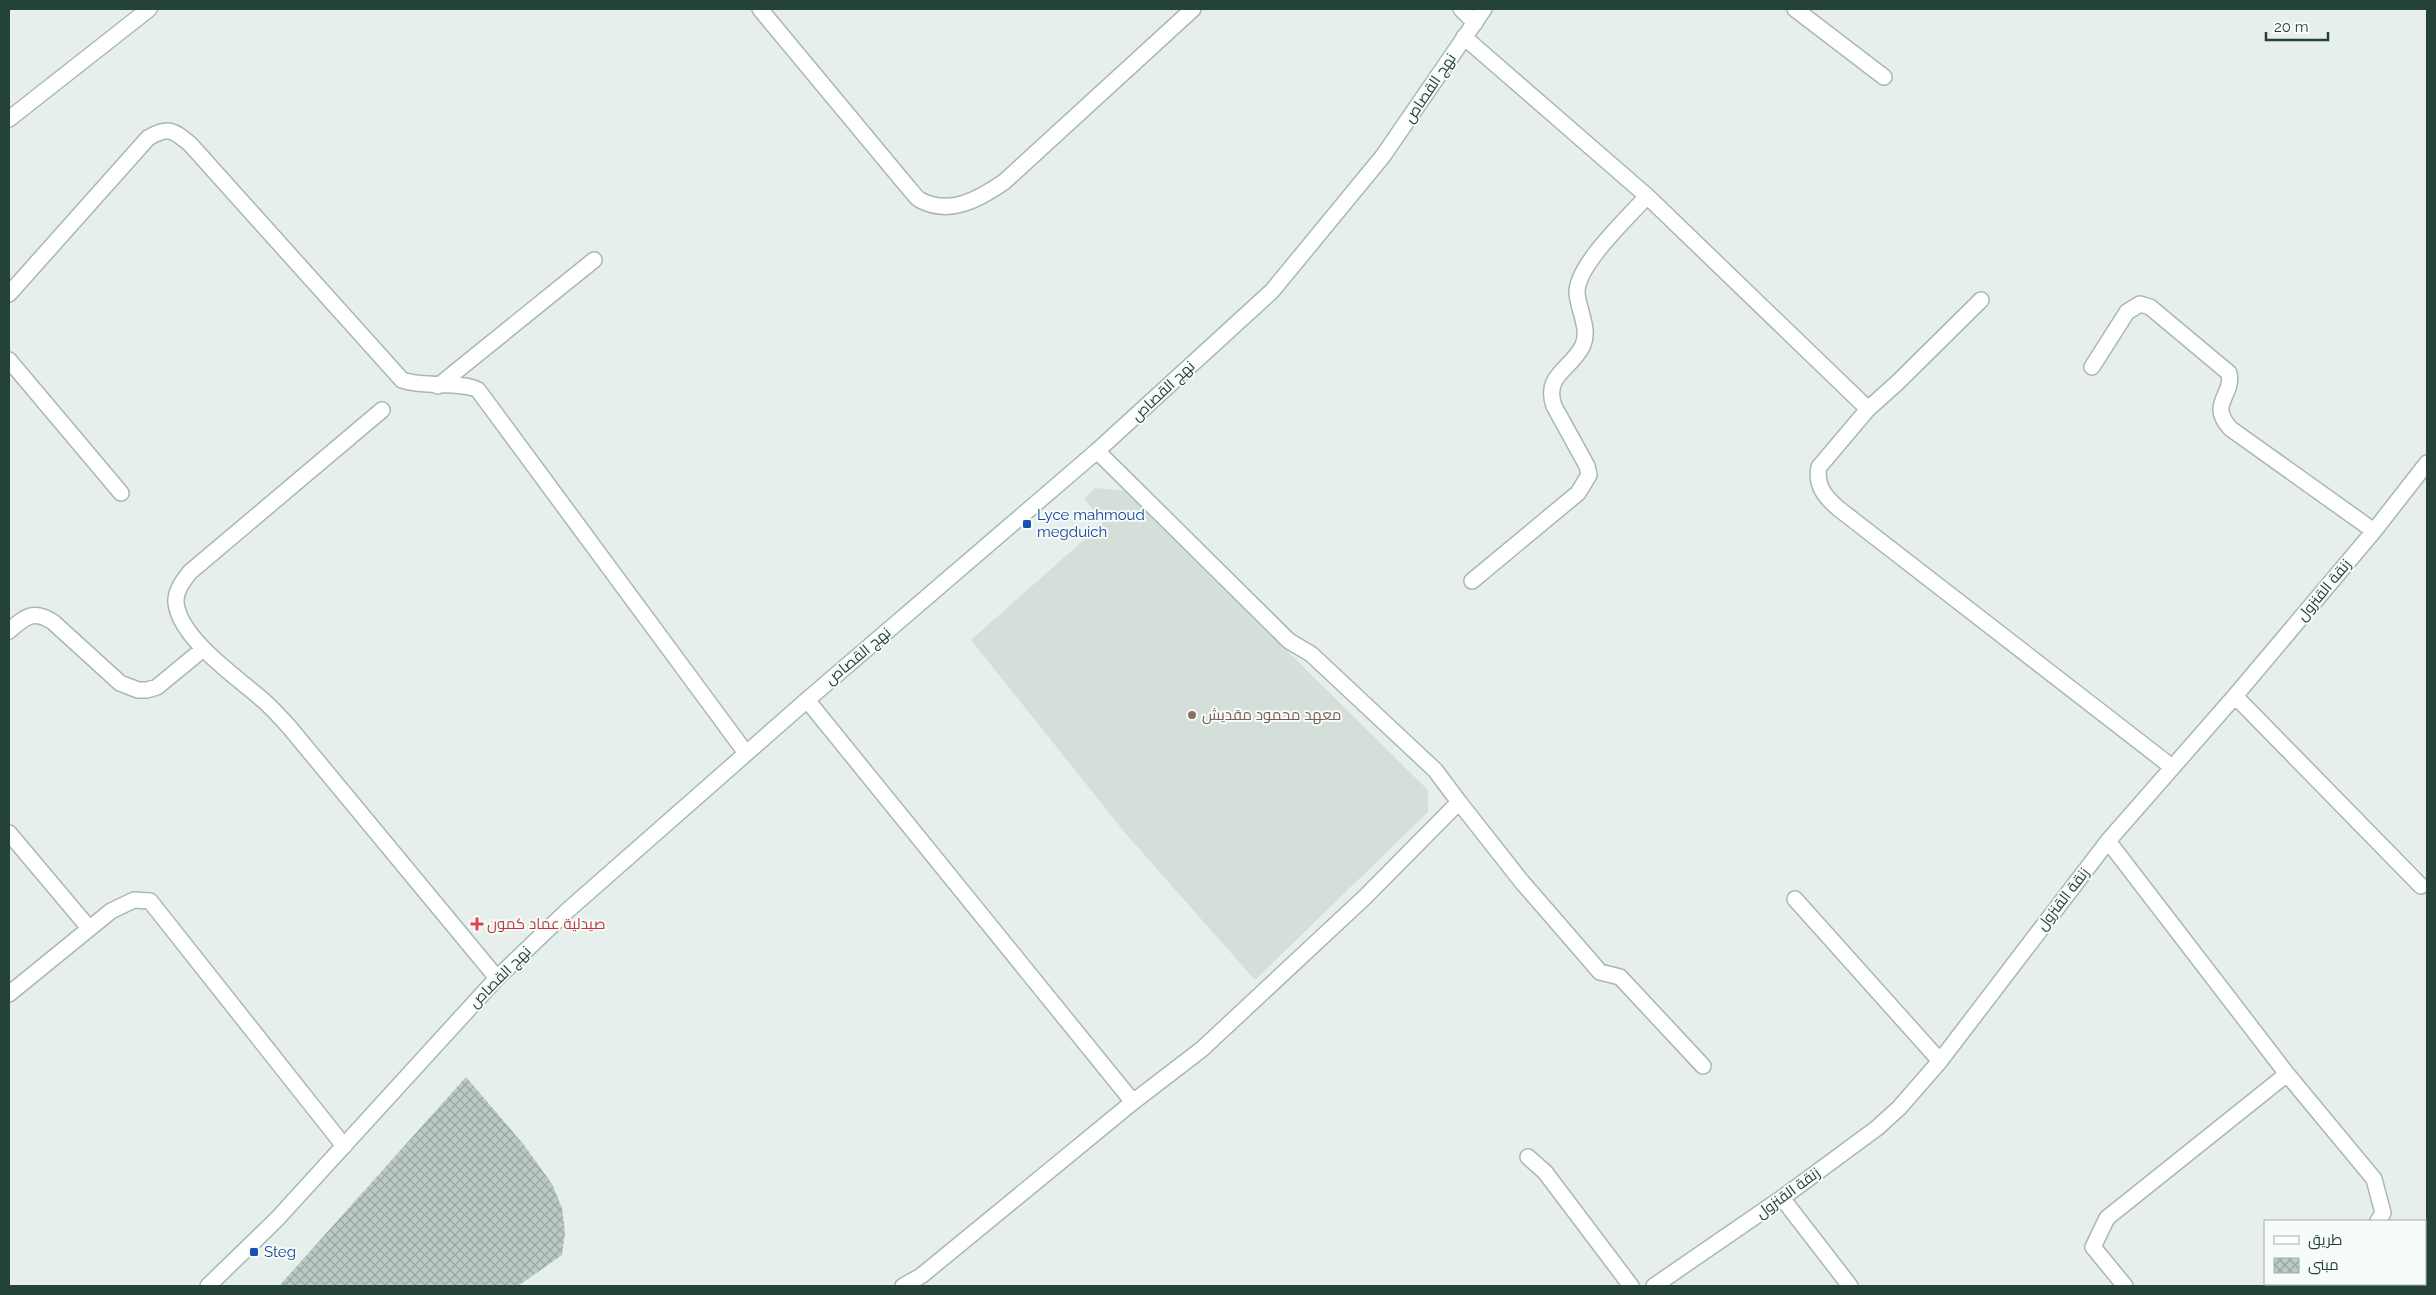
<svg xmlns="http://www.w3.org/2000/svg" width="2436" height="1295" font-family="Raleway,Cairo,sans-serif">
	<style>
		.built { fill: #d4dfda }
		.building { fill: url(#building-cross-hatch) }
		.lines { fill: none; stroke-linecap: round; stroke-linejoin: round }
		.street-casing { stroke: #a8b8b2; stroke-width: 18 }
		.secondary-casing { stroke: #a4bbb3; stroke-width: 18 }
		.street { stroke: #fff; stroke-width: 15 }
		.secondary { stroke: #fff; stroke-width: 15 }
		.transit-dot { fill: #1a4fb4; stroke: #f7fbf9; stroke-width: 2 }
		.education-dot { fill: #8d6e63; stroke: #f7fbf9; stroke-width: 2 }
		.health-dot { fill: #e0444e; stroke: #f7fbf9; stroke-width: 2 }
		.labels { text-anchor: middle; stroke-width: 4; stroke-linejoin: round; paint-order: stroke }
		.street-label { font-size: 15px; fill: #24423a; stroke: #f7fbf9 }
		.transit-label { font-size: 15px; fill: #164399; stroke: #f7fbf9; text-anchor: start }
		.education-label { font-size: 15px; fill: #785e54; stroke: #f7fbf9; text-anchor: start }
		.health-label { font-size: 15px; fill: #be3a42; stroke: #f7fbf9; text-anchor: start }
	</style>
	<defs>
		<pattern id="building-cross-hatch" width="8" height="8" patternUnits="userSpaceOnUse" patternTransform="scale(1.25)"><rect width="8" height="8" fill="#bbcac4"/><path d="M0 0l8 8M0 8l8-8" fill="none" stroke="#98a6a0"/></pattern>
	</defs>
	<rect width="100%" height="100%" fill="#e6efeb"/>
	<!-- built -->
	<path class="built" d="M1096 488 1125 491 1428 790V812L1255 980 1126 834 971 640 1103 523 1084 498Z"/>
	<!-- building -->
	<path class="building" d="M466 1077 524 1145 552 1184 562 1208 565 1232 562 1255 518 1286H279Z"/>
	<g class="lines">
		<defs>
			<path id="street" d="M760 9 907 186C911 190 915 197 920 200 950 216 979 199 1004 182L1193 9
				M1461 9 1475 23
				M1795 9 1884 77
				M1464 37 1647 196 1868 409
				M9 119 149 9
				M9 294 148 138C168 126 173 130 190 144L402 380C424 388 462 381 478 390L746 753
				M1981 300 1897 383 1868 409 1819 467C1815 486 1826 498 1839 509L2172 767
				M9 360 121 493
				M2092 367 2127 312 2140 304 2150 307 2229 373C2234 396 2207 404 2231 429L2374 531
				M438 386 594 260
				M382 410 190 572C183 581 175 591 176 603 180 639 238 678 264 701 273 709 282 719 290 728L497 978
				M1097 451 1289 641 1311 654 1435 770 1459 802 1522 882 1600 972 1620 977 1703 1066
				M1472 581 1578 493 1589 475 1587 466 1554 406C1543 375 1572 369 1583 345 1590 329 1578 309 1577 293 1576 265 1629 217 1647 196
				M9 631C25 617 33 609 53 622L120 683 138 690H147L157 687 202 650
				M2235 696 2421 886
				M807 700 1133 1102
				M9 833 89 928
				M2108 841 2287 1074
				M1795 899 1940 1061
				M9 994 111 911 134 900 150 901 344 1146
				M1528 1157 1545 1172 1631 1286
				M1782 1198 1850 1286
				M2364 1284 2366 1286
				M903 1286 921 1276 1133 1102 1202 1049 1365 897 1459 802
				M1654 1286 1782 1198 1877 1128 1899 1108 1940 1061 2108 841 2235 696 2374 531 2427 463
				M2125 1286 2093 1247 2107 1218 2287 1074 2374 1179 2383 1213 2378 1221
				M2344 1286 2348 1284"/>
			<path id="secondary" d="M208 1286 277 1219 497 978 567 911 807 700 1097 451 1272 291 1383 156 1484 9"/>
		</defs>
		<!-- street casing -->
		<use href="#street" class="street-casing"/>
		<!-- secondary casing -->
		<use href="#secondary" class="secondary-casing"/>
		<!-- street -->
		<use href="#street" class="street"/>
		<!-- secondary -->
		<use href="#secondary" class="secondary"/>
	</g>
	<!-- markers -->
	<g class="transit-dot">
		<rect x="1022" y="519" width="10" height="10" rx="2.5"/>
		<rect x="249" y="1247" width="10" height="10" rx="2.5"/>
	</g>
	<circle class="education-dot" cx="1192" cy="715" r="5"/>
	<path class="health-dot" d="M474.5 916.5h5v5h5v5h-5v5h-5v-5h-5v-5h5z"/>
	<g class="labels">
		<!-- street labels -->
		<g class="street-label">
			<text transform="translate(1430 88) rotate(-56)" y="5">نهج القصاص</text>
			<text transform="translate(1163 391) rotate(-43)" y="5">نهج القصاص</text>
			<text transform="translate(2324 590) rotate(-50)" y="5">زنقة القنزول</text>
			<text transform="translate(858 656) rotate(-40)" y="5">نهج القصاص</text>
			<text transform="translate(2063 899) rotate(-52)" y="5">زنقة القنزول</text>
			<text transform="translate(500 977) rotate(-45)" y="5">نهج القصاص</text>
			<text transform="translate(1788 1193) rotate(-36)" y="5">زنقة القنزول</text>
		</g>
		<!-- transit labels -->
		<g class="transit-label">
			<text x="1037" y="520">Lyce mahmoud<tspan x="1037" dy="17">megduich</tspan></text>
			<text x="264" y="1257">Steg</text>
		</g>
		<!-- education labels -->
		<g class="education-label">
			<text x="1202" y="720">معهد محمود مقديش</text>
		</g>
		<!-- health labels -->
		<g class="health-label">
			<text x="487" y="929">صيدلية عماد كمون</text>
		</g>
	</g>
	<!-- border -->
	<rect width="2436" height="1295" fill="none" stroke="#24423a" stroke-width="20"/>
	<!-- legend -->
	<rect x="2264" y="1220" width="162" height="65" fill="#f7fbf9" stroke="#a3b1ad"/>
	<rect x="2274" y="1236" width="25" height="8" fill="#ffffff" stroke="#a3b1ad"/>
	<text x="2308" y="1245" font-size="15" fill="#24423a">طريق</text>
	<rect x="2274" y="1258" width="25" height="15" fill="url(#building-cross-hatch)" stroke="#a3b1ad"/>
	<text x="2308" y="1270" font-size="15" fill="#24423a">مبنى</text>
	<!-- scale -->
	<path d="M2266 32v8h62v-8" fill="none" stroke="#24423a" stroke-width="2.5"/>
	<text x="2274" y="32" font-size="15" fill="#24423a" stroke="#f7fbf9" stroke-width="4" paint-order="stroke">20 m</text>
</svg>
